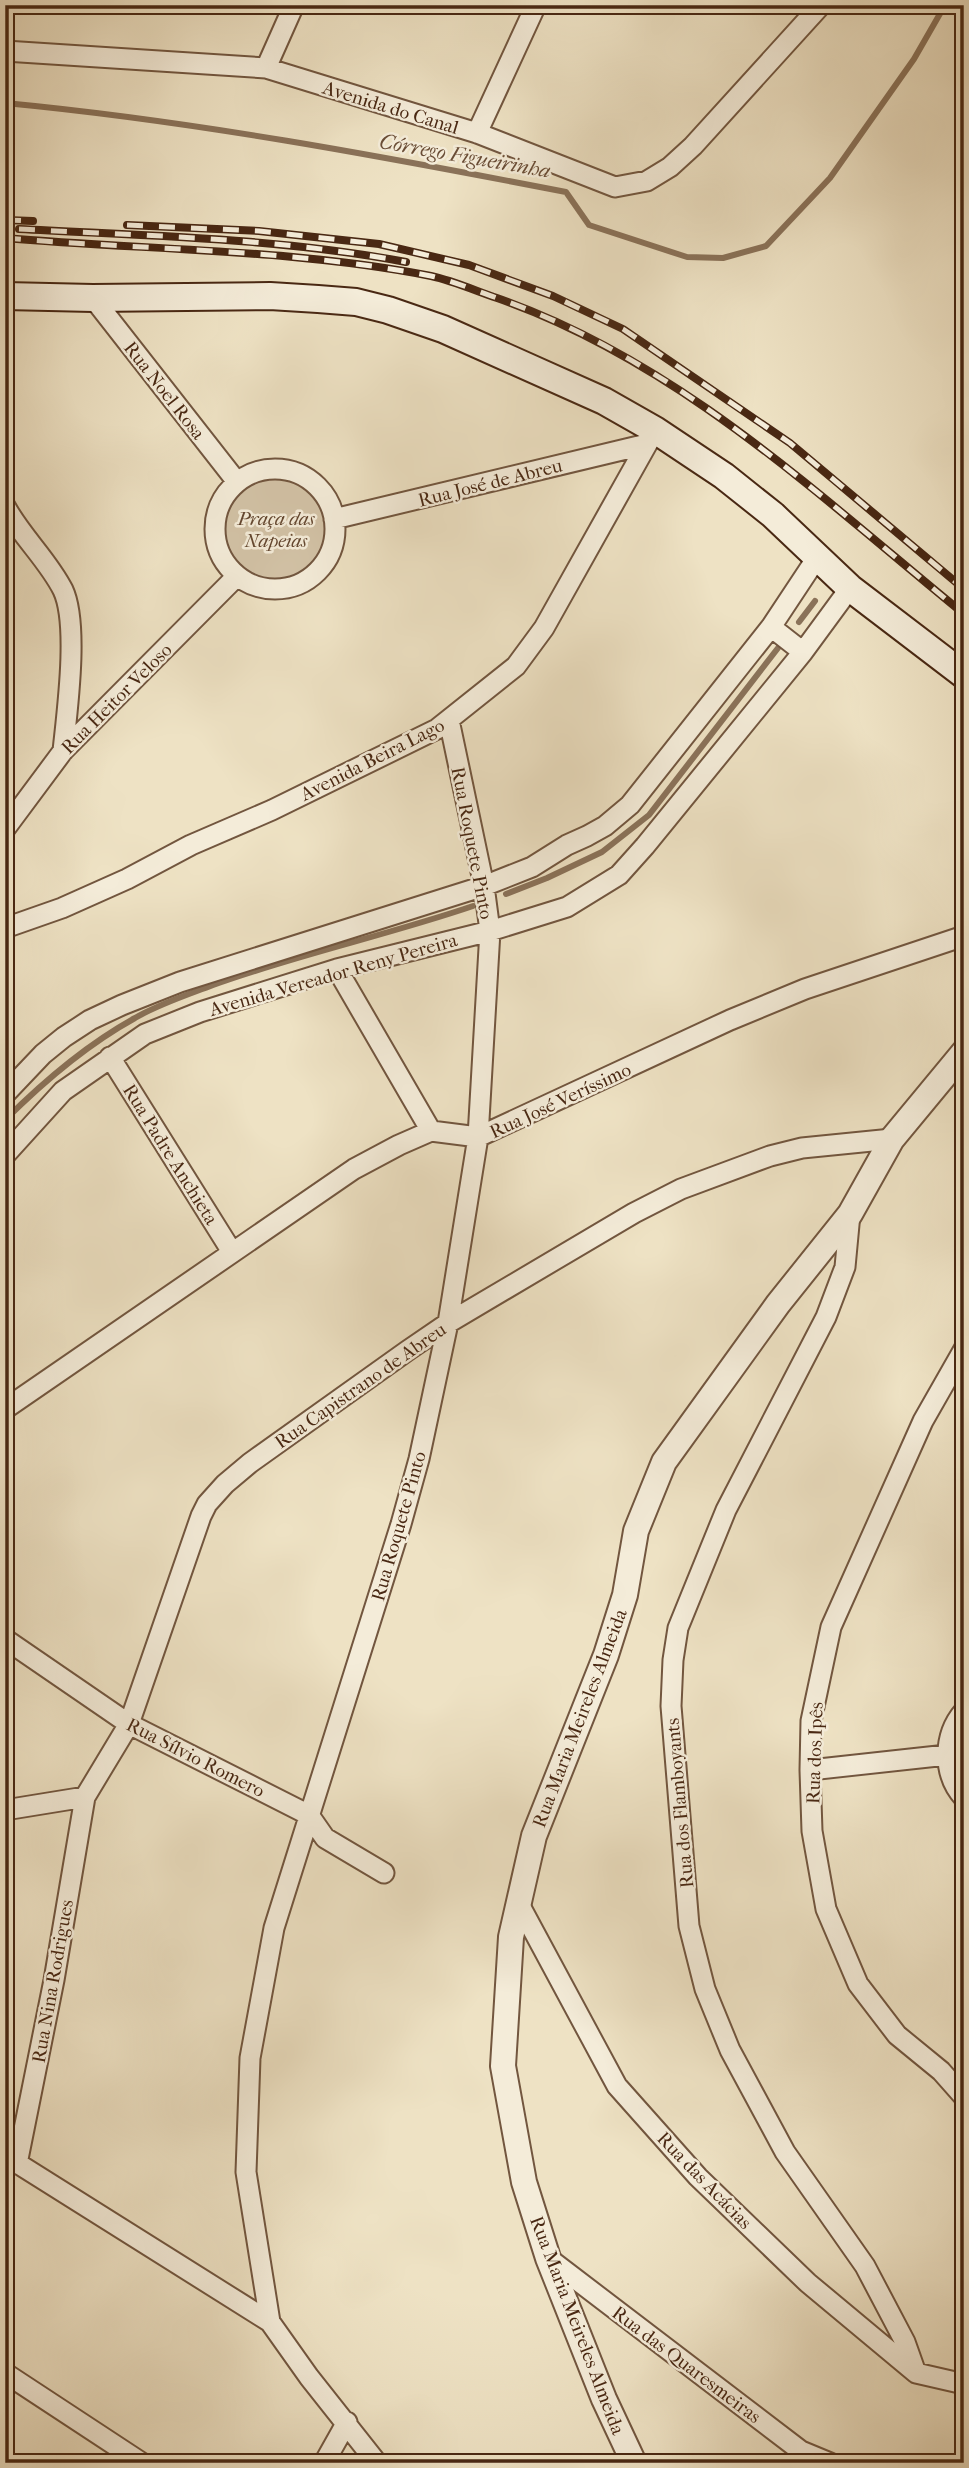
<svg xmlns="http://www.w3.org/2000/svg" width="969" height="2468" font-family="'IM FELL French Canon',serif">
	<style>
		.green { fill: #d2c2a6; stroke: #8e755c; stroke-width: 2 }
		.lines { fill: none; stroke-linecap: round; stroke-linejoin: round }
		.stream { stroke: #8a7259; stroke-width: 6 }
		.minor-casing { stroke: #72563f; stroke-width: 23 }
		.tertiary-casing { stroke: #72563f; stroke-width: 28 }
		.secondary-casing { stroke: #492813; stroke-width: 30 }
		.minor { stroke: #f4ecd9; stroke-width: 19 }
		.tertiary { stroke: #f4ecd9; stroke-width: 24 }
		.secondary { stroke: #f4ecd9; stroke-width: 26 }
		.rail-casing { stroke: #492813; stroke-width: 8 }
		.rail { stroke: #f4ecd9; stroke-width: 5; stroke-dasharray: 16; stroke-linecap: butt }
		.labels { text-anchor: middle; stroke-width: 5; stroke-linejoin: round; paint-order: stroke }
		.street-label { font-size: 19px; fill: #492813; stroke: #f4ecd9 }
		.park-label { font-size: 19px; font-style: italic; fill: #644730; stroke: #f4ecd9 }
		.water-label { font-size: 21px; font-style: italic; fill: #6a4d36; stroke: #f4ecd9 }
	</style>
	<rect width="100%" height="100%" fill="#eee2c4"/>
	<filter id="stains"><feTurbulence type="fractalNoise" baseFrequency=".00286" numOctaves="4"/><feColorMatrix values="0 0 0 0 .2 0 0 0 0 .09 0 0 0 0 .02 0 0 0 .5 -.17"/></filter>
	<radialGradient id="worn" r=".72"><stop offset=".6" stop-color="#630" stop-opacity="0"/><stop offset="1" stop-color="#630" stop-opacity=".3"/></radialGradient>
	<!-- green -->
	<path class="green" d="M219 529a57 57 0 1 1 114 0a57 57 0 1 1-114 0Z"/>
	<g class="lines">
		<!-- stream -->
		<path class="stream" d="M5 103C194 121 380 156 566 192L589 225 687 257 723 258 766 246 830 178 914 59 945 5
			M799 622 815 601
			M506 894 547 878 602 852 649 815 778 648
			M5 1120C44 1081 86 1045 135 1018 159 1004 187 995 213 985 299 954 388 935 473 906"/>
		<defs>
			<path id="minor" d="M5 51 266 68 477 133 615 187 647 181 670 167 693 146 821 5
				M266 68 294 5
				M477 133 536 5
				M93 298 237 482
				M215 529a60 60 0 1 1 120 0a60 60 0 1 1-120 0Z
				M5 506C21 536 48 560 63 590 79 624 67 712 63 751
				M334 519 647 444
				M771 627 803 652
				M5 829 63 751 237 576
				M5 928 62 908 127 879 191 845 272 810 437 729 516 666 544 628 655 430
				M337 969 431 1131
				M110 1057 232 1252
				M5 1094 43 1054 64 1037 90 1020 122 1005 180 982 484 886 532 867 567 845 587 836 605 826 630 805 771 627 818 556
				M5 1155 63 1091 145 1034 200 1012 337 969 490 931 567 907 619 875 645 846 803 652 850 588
				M850 1214 845 1267 826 1317 726 1510 678 1628 673 1660 671 1706 689 1926 705 1989 730 2050 785 2152 865 2266 905 2342 916 2373
				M964 1349 923 1421 831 1627 811 1721 810 1770 812 1831 826 1909 858 1984 897 2035 941 2071 964 2097
				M5 1409 354 1169 399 1145 431 1131 478 1137 730 1020 805 989 964 936
				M5 1639 129 1724 309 1815 325 1838 384 1873
				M964 1711C943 1735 942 1774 964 1798
				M810 1770 947 1755
				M5 1810 85 1797
				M519 1904 617 2086 698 2177 808 2283 916 2373 964 2384
				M9 2158 270 2322 309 2377 377 2463
				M17 2164 54 1980 85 1797 129 1724 201 1516 207 1504 225 1484 250 1463 407 1351 448 1323 634 1213 681 1189 770 1156 802 1148 892 1139
				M548 2258 801 2451 830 2463
				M270 2322 246 2172 250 2058 274 1928 401 1524 419 1459 448 1323 478 1137 490 931 484 886 449 720
				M5 2373 142 2463
				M324 2463 347 2422"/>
			<path id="tertiary" d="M634 2463 604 2399 548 2258 524 2182 503 2066 511 1937 534 1836 606 1655 625 1595 636 1531 664 1462 778 1304 850 1214 892 1139 964 1052"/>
			<path id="secondary" d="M5 296 93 298 270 296 318 299 356 302 388 310 443 329 604 401 655 430 724 476 773 515 850 588 964 675"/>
		</defs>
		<!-- minor casing -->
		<use href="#minor" class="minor-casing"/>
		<!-- tertiary casing -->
		<use href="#tertiary" class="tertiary-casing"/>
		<!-- secondary casing -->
		<use href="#secondary" class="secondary-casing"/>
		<!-- minor -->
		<use href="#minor" class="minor"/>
		<!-- tertiary -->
		<use href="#tertiary" class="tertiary"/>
		<!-- secondary -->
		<use href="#secondary" class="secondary"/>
		<defs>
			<path id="rail" d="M5 220 33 221
				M127 225 259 231 379 244 469 265 553 296 623 329 790 443 964 589
				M19 229C148 236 279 238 406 262
				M5 238C145 250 294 249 431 276 454 281 476 291 497 298 678 361 818 495 964 614"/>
		</defs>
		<!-- rail casing -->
		<use href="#rail" class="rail-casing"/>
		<!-- rail -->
		<use href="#rail" class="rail"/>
	</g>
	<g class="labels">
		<!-- street labels -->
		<g class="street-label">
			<text transform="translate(391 107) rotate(17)" y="7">Avenida do Canal</text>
			<text transform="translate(165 390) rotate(52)" y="7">Rua Noel Rosa</text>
			<text transform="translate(490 482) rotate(-14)" y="7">Rua José de Abreu</text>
			<text transform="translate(116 698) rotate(-45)" y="7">Rua Heitor Veloso</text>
			<text transform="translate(372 759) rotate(-27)" y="7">Avenida Beira Lago</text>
			<text transform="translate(473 843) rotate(79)" y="7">Rua Roquete Pinto</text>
			<text transform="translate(333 974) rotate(-16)" y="7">Avenida Vereador Reny Pereira</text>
			<text transform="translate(560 1100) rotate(-25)" y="7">Rua José Veríssimo</text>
			<text transform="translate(171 1154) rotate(58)" y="7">Rua Padre Anchieta</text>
			<text transform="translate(360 1385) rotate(-35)" y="7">Rua Capistrano de Abreu</text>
			<text transform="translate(398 1526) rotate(-74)" y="7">Rua Roquete Pinto</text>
			<text transform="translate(579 1718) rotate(-69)" y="7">Rua Maria Meireles Almeida</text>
			<text transform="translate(814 1753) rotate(-88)" y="7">Rua dos Ipês</text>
			<text transform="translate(196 1757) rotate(27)" y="7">Rua Sílvio Romero</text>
			<text transform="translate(679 1803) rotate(-95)" y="7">Rua dos Flamboyants</text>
			<text transform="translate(52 1981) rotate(-80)" y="7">Rua Nina Rodrigues</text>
			<text transform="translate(705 2180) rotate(46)" y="7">Rua das Acácias</text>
			<text transform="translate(578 2325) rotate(69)" y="7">Rua Maria Meireles Almeida</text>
			<text transform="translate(687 2364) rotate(37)" y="7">Rua das Quaresmeiras</text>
		</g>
		<!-- park labels -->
		<g class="park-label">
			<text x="276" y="525">Praça das<tspan x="276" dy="22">Napeias</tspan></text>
		</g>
		<!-- water labels -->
		<g class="water-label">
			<text transform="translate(465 156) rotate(10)" y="7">Córrego Figueirinha</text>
		</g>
	</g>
	<!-- margin -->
	<rect width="969" height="2468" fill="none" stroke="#eee2c4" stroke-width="28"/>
	<rect x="7" y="7" width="955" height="2454" fill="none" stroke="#492813" stroke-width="3.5"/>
	<rect x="14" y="14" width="941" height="2440" fill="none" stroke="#492813" stroke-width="2"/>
	<rect width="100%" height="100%" filter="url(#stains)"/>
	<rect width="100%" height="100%" fill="url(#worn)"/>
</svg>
